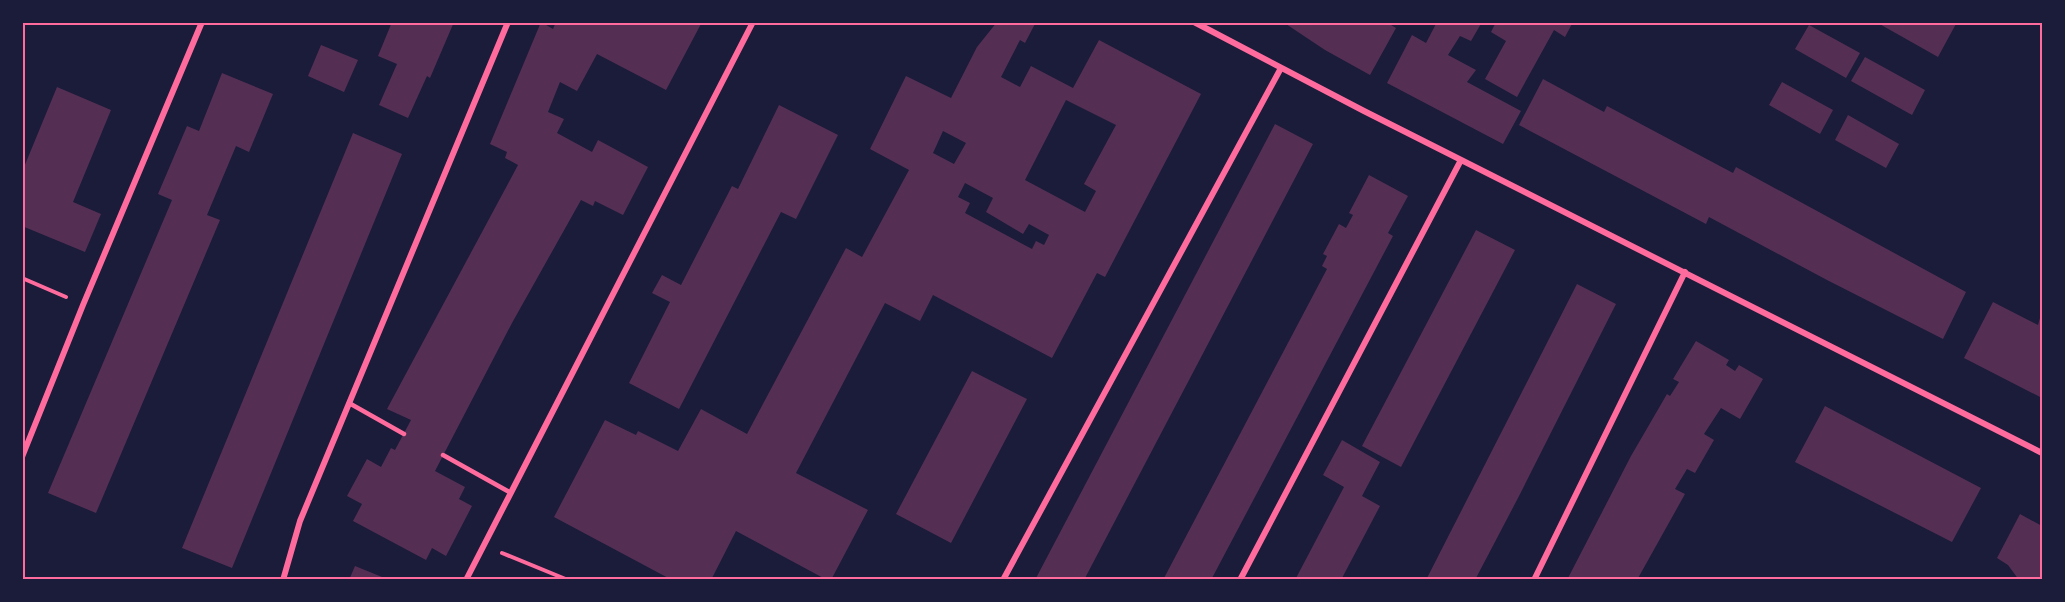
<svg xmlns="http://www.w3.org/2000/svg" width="2065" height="602" font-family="'Noto Sans',sans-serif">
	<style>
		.building { fill: #542f53; fill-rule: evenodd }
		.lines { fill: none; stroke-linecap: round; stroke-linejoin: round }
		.path { stroke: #ff6b9d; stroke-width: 4 }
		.service { stroke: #ff6b9d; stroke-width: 4.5 }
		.minor { stroke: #ff6b9d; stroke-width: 6 }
		.neatline { fill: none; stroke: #ff6b9d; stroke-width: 2 }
	</style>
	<rect width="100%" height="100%" fill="#1b1b3a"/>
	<!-- building -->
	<path class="building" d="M392 22H454L430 78 427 76 408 118 379 105 397 64 378 56Z
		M541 22 553 29 556 22H702L666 90 597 54 577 91 560 82 548 112 564 119 557 133 592 152 598 140 648 167 623 215 595 201 593 206 581 200 512 323 435 471 465 487 459 499 472 506 446 556 432 548 426 560 353 521 362 504 347 496 367 459 381 467 391 448 395 450 411 420 387 409 518 165 505 158 507 152 490 144Z
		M997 22H1036L1025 43 1020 40 1001 77 1020 87 1031 66 1073 88 1099 40 1201 94 1105 277 1097 273 1052 358 933 295 920 321 885 303 796 473 868 510 831 580H827L736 531 711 580H672L554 517 605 420 636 435 638 431 678 451 701 409 747 434 846 248 862 257 909 170 870 149 906 76 951 98 977 47ZM1066 100 1116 125 1084 184 1096 191 1085 212 1025 180ZM943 131 966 143 954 164 933 153ZM965 183 993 198 986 212 1023 234 1029 224 1049 235 1044 245 1036 241 1032 249 965 213 970 203 958 197Z
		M1283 22H1386L1396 28 1370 75 1325 50Z
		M1437 22H1482L1471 41 1460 36 1448 55 1476 70 1467 82 1521 111 1503 144 1387 83 1412 35 1426 43Z
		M1496 22H1573L1565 37 1554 30 1517 97 1485 79 1506 41 1491 32Z
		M1876 22H1957L1938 57Z
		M1809 25 1860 53 1846 78 1795 49Z
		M321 45 358 60 344 92 308 76Z
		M1865 57 1925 90 1912 115 1851 81Z
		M222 73 273 94 249 152 236 146 207 215 220 220 96 513 48 493 172 200 158 194 187 126 199 131Z
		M1543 79 1604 112 1607 106 1733 173 1736 167 1966 292 1943 339 1827 280 1709 217 1706 224 1519 125Z
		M1782 82 1833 110 1820 134 1769 105Z
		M57 87 111 110 73 202 101 214 85 252 22 226V172Z
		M779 105 838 135 796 219 781 212 679 409 629 383 670 302 652 293 662 275 681 285 732 186 738 189Z
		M1848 115 1899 144 1886 168 1835 140Z
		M1275 124 1313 144 1084 580H1035Z
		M353 133 402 154 232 568 182 548Z
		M1369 175 1408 196 1388 233 1393 236 1211 580H1163L1327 269 1322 266 1327 256 1323 254 1339 224 1346 228 1353 215 1349 213Z
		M1476 230 1515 250 1401 467 1362 446Z
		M1577 284 1616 304 1518 498 1475 580H1426Z
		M1993 302 2038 325 2042 311V398L1964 358Z
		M1696 341 1729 360 1726 365 1735 371 1739 365 1763 379 1740 419 1721 408 1704 434 1714 440 1695 473 1687 469 1675 489 1685 494 1637 580H1567L1631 456 1667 394 1670 396 1679 382 1673 379Z
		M972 371 1027 399 951 543 896 514Z
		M1825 406 1981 488 1952 542 1795 462Z
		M1342 440 1380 462 1362 496 1380 506 1341 580H1295L1344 487 1323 475Z
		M2020 514 2042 526V580H2019L2008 565 1997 558Z
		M355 566 387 579V580H349Z"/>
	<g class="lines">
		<!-- path -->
		<path class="path" d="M22 278 66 297
			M502 553 568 580"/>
		<!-- service -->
		<path class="service" d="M349 403 404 434
			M443 455 511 493"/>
		<!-- minor -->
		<path class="minor" d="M1194 22 1364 111 2042 453
			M22 457 83 305 202 22
			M283 580 300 521 508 22
			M466 580 753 22
			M1003 580 1281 68
			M1240 580 1461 160
			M1534 580 1685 272"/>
	</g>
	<!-- border -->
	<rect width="2065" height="602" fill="none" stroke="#1b1b3a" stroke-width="48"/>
	<rect x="24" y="24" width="2017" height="554" class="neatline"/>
</svg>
